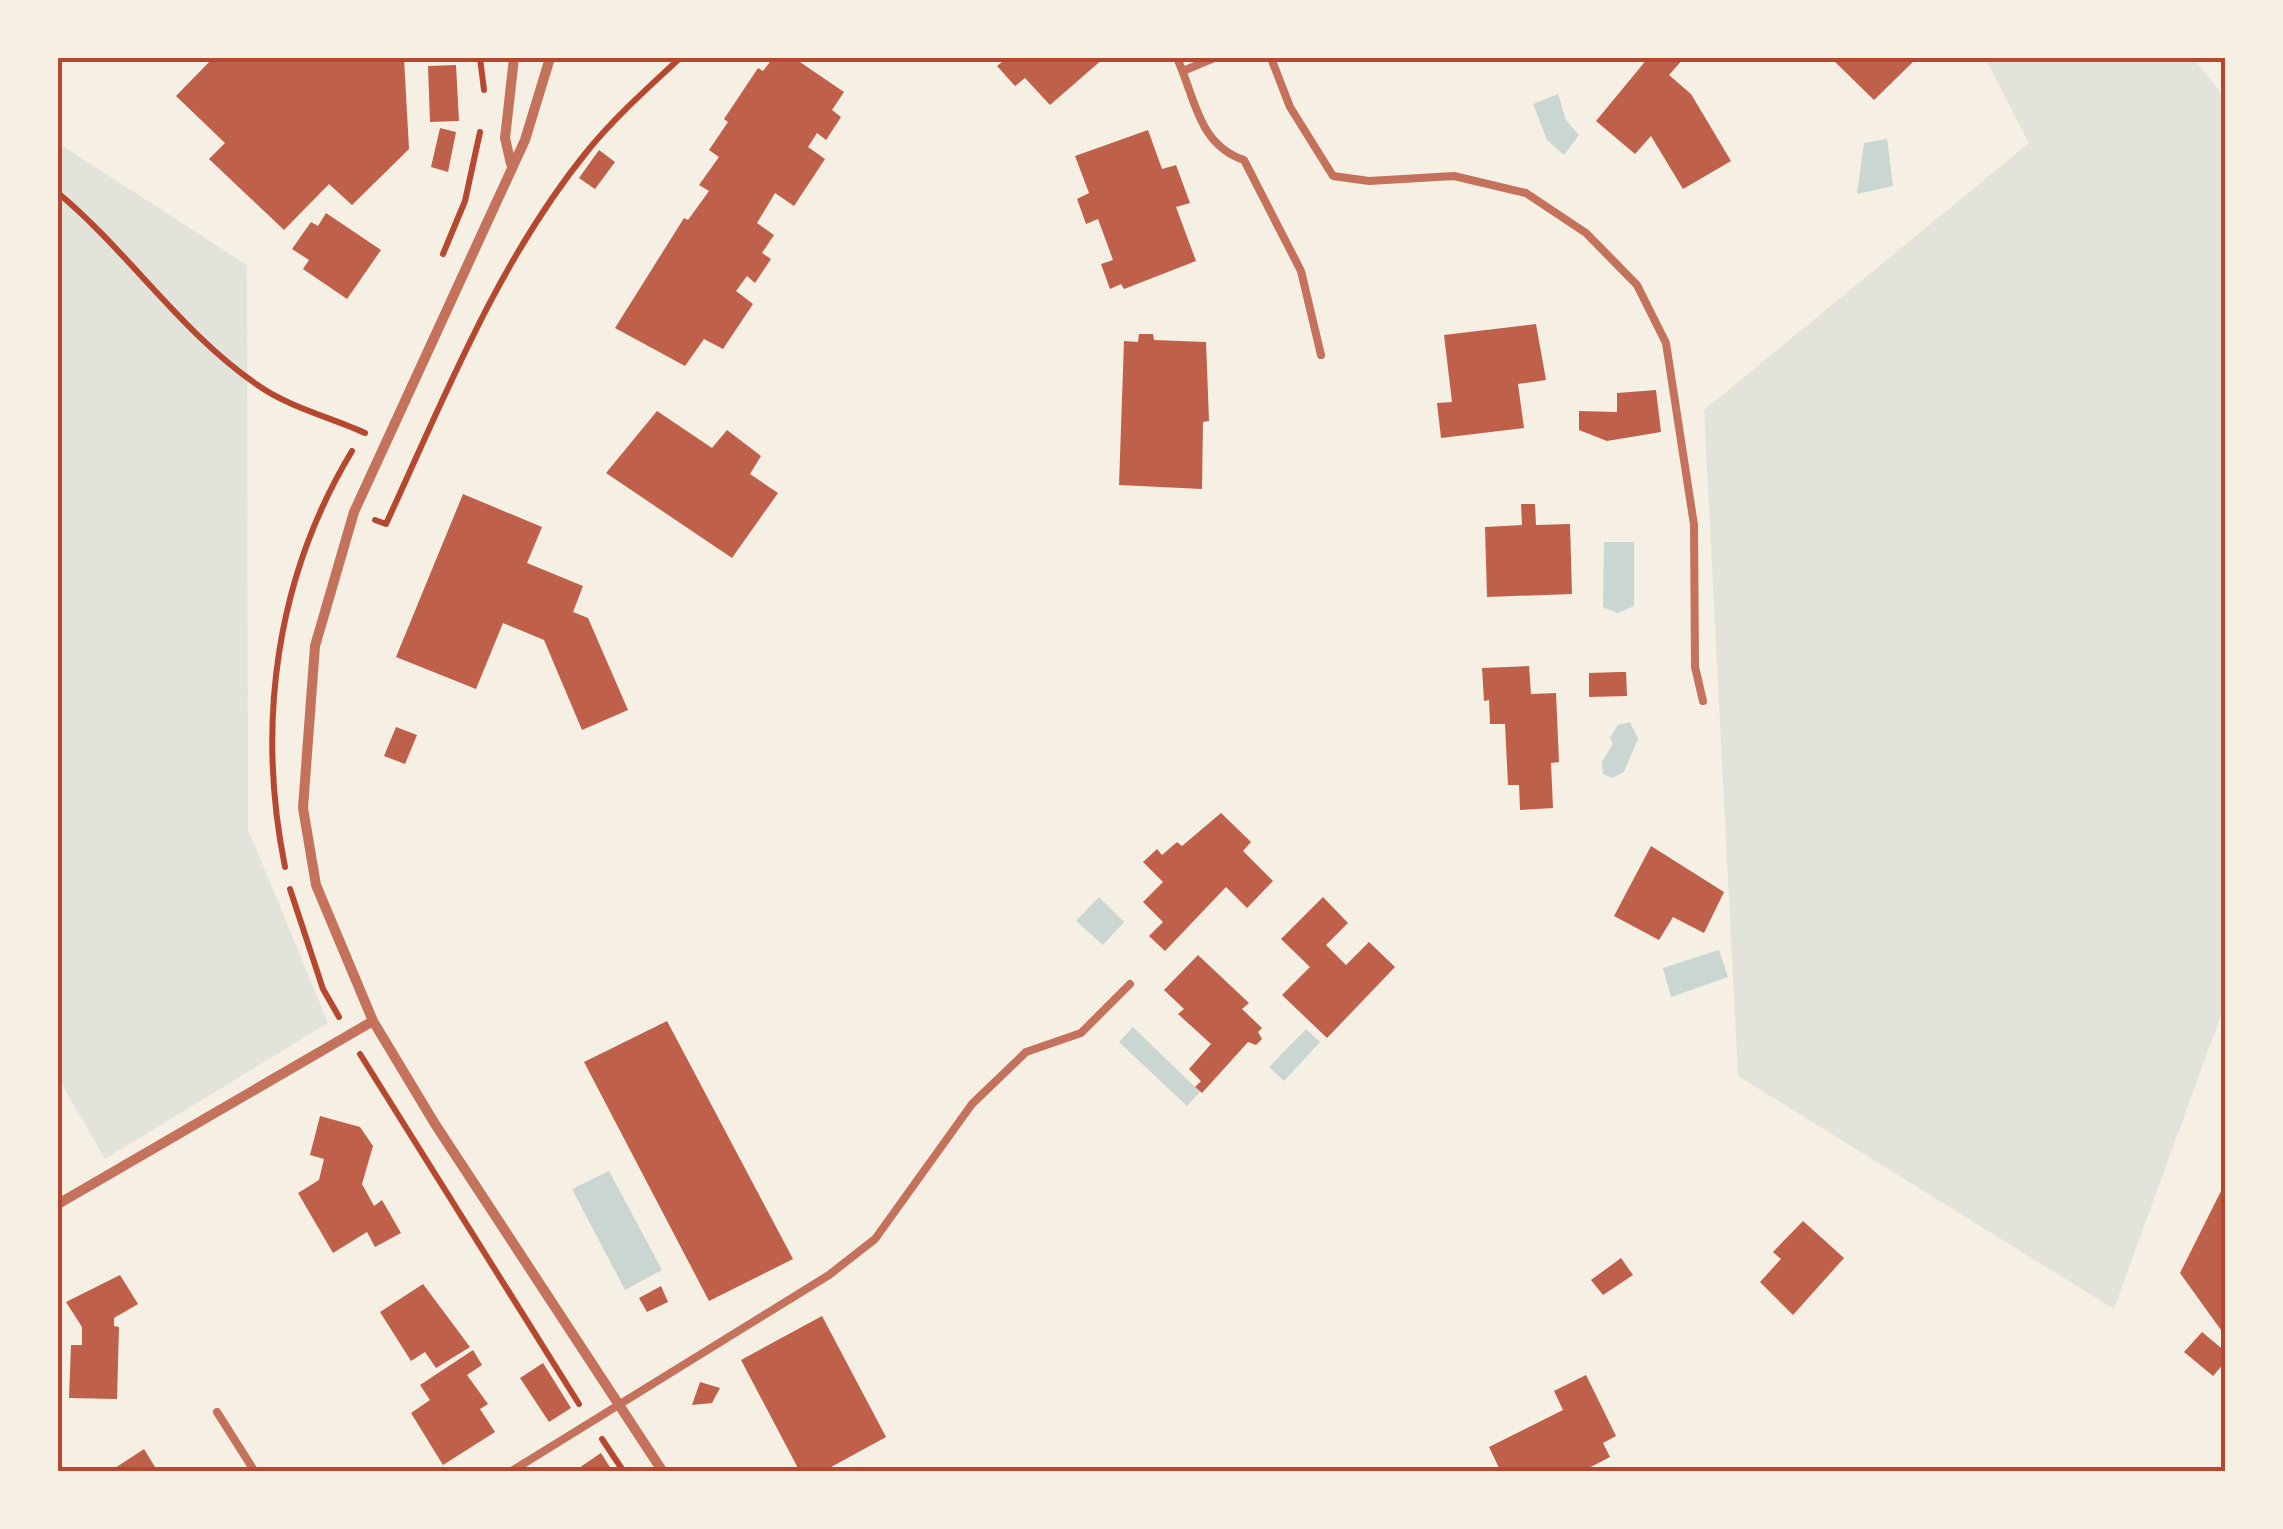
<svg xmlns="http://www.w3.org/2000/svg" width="2283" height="1529" font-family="Montserrat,sans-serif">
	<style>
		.green { fill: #e2e4dc }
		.water { fill: #c9d6d2 }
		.building { fill: #bf614a }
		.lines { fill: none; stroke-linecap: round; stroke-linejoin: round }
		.path { stroke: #b5482f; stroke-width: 6 }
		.service { stroke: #c5725c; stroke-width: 8 }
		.minor { stroke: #c5725c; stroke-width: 10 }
		.neatline { fill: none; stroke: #b5482f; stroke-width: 4 }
	</style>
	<rect width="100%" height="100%" fill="#f6efe4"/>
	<!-- green -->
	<path class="green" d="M1985 58H2193L2225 98V1004L2114 1309 1738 1076 1704 410 2029 143Z
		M58 143 247 265 248 829 328 1023 105 1159 58 1078Z"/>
	<!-- water -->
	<path class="water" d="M1558 94 1566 120 1579 135 1564 155 1547 140 1533 104Z
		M1887 139 1893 186 1857 194 1864 143Z
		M1604 542H1634V606L1618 613 1603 607Z
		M1630 722 1638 739 1624 772 1612 778 1603 774 1602 762 1613 744 1610 738 1618 725Z
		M1099 897 1124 922 1103 945 1076 921Z
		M1719 950 1728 977 1671 997 1663 968Z
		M1133 1027 1200 1092 1187 1106 1119 1042Z
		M1306 1029 1320 1042 1284 1081 1269 1067Z
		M609 1171 662 1270 625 1290 572 1189Z"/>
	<!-- building -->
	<path class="building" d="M213 58H404L409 149 352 205 329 184 284 230 209 159 225 143 176 96Z
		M773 58H794L844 92 832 110 841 117 826 140 817 133 808 147 825 159 794 206 775 193 757 223 774 235 762 253 771 259 755 283 747 276 736 291 753 304 723 349 704 339 685 366 615 328 684 218 688 220 709 191 699 185 719 157 709 150 728 122 724 119 758 68 763 71Z
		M1007 58H1104L1050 105 1025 78 1015 86 997 66Z
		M1648 58H1684L1669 75 1691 94 1731 161 1683 189 1651 136 1635 154 1596 121Z
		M1831 58H1917L1874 100Z
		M456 65 459 121 430 122 428 66Z
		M440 128 456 132 448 172 431 167Z
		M1148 130 1162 169 1176 165 1190 203 1176 207 1196 261 1124 289 1121 284 1110 289 1101 264 1113 260 1098 219 1086 224 1077 199 1089 193 1075 156Z
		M599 150 615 162 595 189 579 178Z
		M326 213 381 250 347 299 303 269 309 260 292 249 311 222 318 226Z
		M1536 324 1546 380 1518 384 1524 428 1441 438 1437 403 1452 402 1444 335Z
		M1139 334H1153L1154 340 1206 342 1209 421 1203 422 1202 489 1119 485 1124 341 1138 342Z
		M1656 390 1661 432 1607 441 1579 430V411L1617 412V393Z
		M657 411 712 448 727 430 761 456 750 474 778 493 732 558 606 473Z
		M463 494 542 527 527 563 583 586 573 612 588 618 628 710 582 730 544 640 503 623 476 689 396 657Z
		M1521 504H1535L1536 525 1570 524 1572 594 1487 597 1485 527 1522 525Z
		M1529 666 1531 694 1556 693 1559 762 1551 763 1553 808 1520 810 1519 785H1508L1505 724H1490L1489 700 1484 701 1482 668Z
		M1620 672H1626L1627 696 1589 697V673Z
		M396 727 417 735 405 764 384 756Z
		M1221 813 1251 842 1243 851 1273 881 1247 908 1226 887 1165 951 1149 936 1163 922 1143 902 1163 882 1143 862 1157 849 1162 855 1177 842 1182 846Z
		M1651 846 1724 892 1704 933 1673 917 1659 940 1614 916Z
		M1323 897 1348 923 1326 945 1346 965 1369 942 1395 967 1327 1038 1282 995 1310 967 1281 939Z
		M1198 955 1249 1003 1242 1009 1262 1028 1258 1032 1262 1039 1256 1045 1248 1042 1202 1093 1195 1087 1201 1081 1189 1069 1211 1044 1178 1014 1184 1009 1164 990Z
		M667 1021 793 1259 709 1301 584 1062Z
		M320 1116 360 1127 373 1146 362 1184 374 1206 382 1200 401 1233 375 1247 367 1232 333 1253 298 1193 319 1180 324 1159 310 1155Z
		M2221 1191 2226 1197V1337L2180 1273Z
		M1803 1221 1844 1258 1793 1315 1760 1282 1781 1259 1773 1252Z
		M1621 1258 1633 1275 1603 1295 1591 1280Z
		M120 1275 138 1304 114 1318V1326L119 1327 117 1399 69 1398 71 1345H82V1327L66 1302Z
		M423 1284 470 1347 436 1368 425 1352 411 1361 380 1312Z
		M661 1286 668 1302 647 1312 639 1298Z
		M822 1316 886 1437 822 1472H800L741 1360Z
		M2202 1332 2226 1352V1361L2213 1376 2184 1352Z
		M473 1350 482 1365 467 1375 488 1404 480 1409 495 1432 443 1465 411 1413 430 1400 420 1385Z
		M543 1363 571 1408 549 1422 520 1378Z
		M1586 1375 1616 1436 1603 1443 1610 1457 1581 1472H1501L1489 1447 1563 1410 1554 1391Z
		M700 1382 720 1388 712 1403 692 1405Z
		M144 1449 158 1472H109Z
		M601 1453 613 1472H573Z"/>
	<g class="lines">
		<!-- path -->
		<path class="path" d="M480 58 484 90
			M58 193C129 252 182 334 259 386 289 407 332 418 365 433
			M443 254 465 201 480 132
			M375 520 386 524C445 396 499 259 589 149 616 116 649 87 680 58
			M285 867C256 723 276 577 352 451
			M290 889 323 989 339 1017
			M360 1054 579 1404
			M602 1439 624 1472"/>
		<!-- service -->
		<path class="service" d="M1177 58C1195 97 1198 145 1244 160L1301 271 1321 355
			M1271 58 1290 107 1333 176 1369 181 1454 176 1526 193 1586 233 1637 285 1666 343 1694 525 1695 667 1703 701
			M1183 71 1214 58
			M217 1412 255 1472
			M510 1472 829 1275 875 1239 972 1104 1026 1052 1081 1033 1130 984"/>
		<!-- minor -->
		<path class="minor" d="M550 58 525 140 354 512 315 646 303 808 316 885 373 1021 435 1124 663 1472
			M511 164 505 138 514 58
			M58 1204 373 1021"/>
	</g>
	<!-- border -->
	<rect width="2283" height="1529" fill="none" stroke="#f6efe4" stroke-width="120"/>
	<rect x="60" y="60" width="2163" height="1409" class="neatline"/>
</svg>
